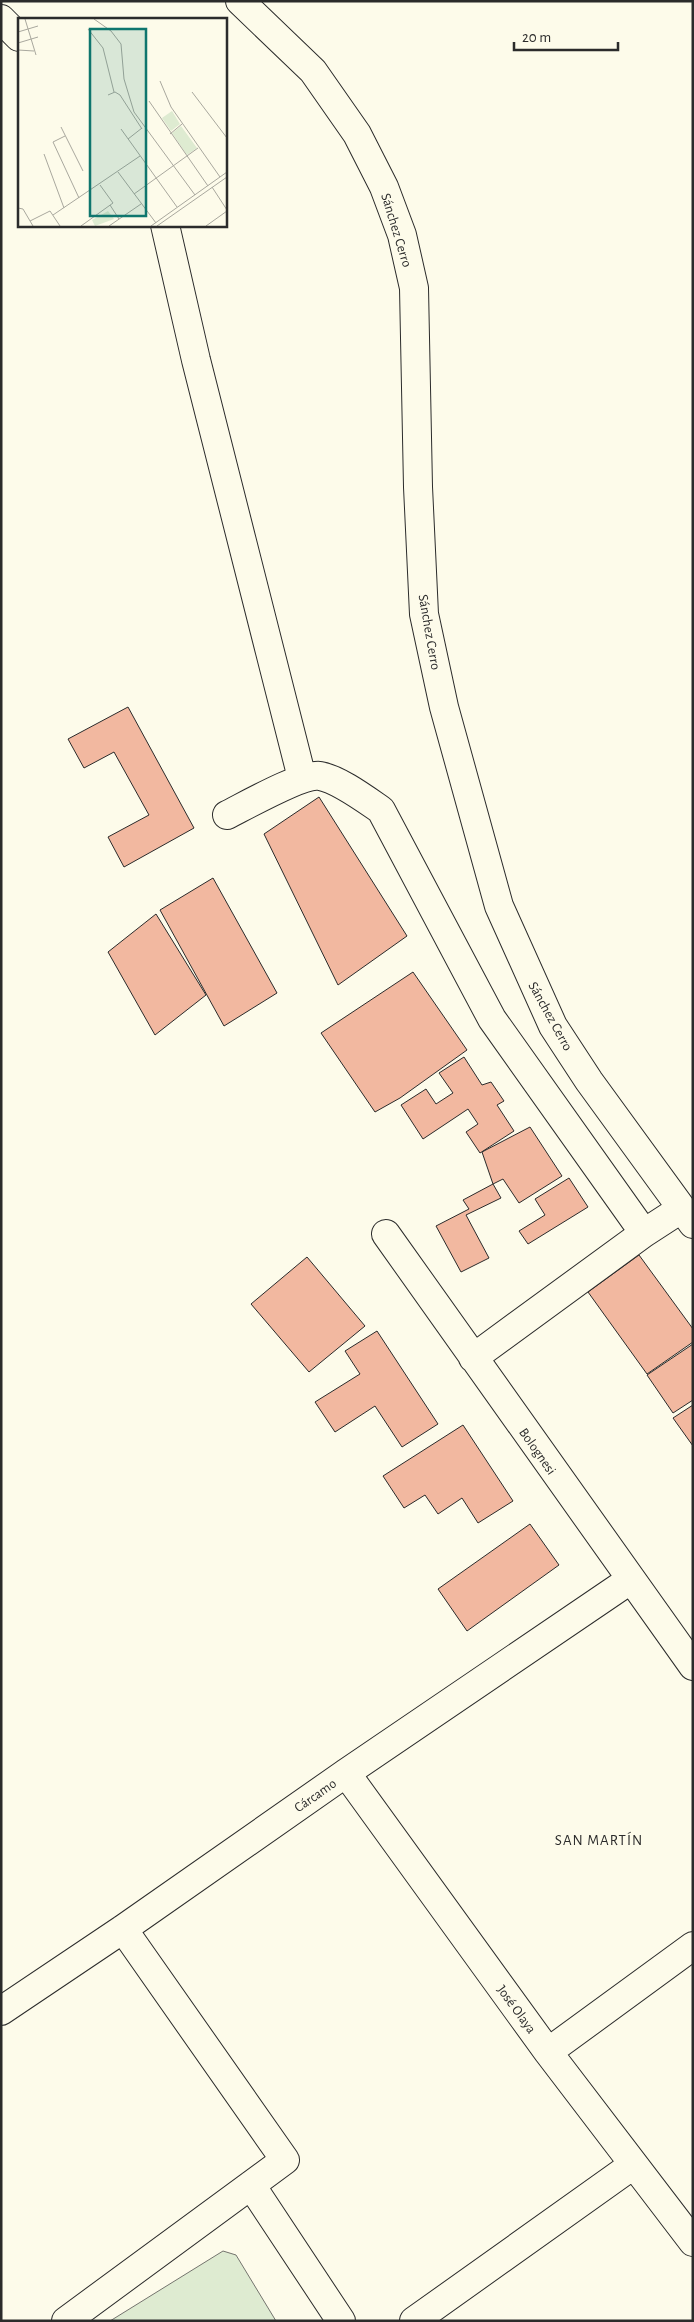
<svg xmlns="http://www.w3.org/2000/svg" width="694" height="2322" font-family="'Alegreya Sans',sans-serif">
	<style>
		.green { fill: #deebd1; stroke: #74746e }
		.building { fill: #f2b8a0; stroke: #2b2b2b }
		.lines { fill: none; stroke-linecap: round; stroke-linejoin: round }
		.minor-casing { stroke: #2b2b2b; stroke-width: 30 }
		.minor { stroke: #fdfbea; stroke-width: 28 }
		.labels { text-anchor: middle; stroke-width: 4; stroke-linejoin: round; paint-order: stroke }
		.street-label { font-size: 14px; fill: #2b2b2b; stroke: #fdfbea }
		.neighbourhood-label { font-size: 15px; letter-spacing: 1px; fill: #2b2b2b; stroke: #fdfbea }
		.inset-road { fill: none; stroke: #a9a89e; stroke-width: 1 }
		.view { fill: #0f766e; fill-opacity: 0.15; stroke: #0f766e; stroke-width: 2.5 }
		.inset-edge { fill: none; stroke: #2b2b2b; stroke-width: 2.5 }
	</style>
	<rect width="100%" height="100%" fill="#fdfbea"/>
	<!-- green -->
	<path class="green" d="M223 2251 236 2255 276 2321H110Z"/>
	<!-- building -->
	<path class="building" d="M128 707 194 828 124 867 108 837 149 815 114 752 84 768 68 739Z
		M319 797 407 936 338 985 264 834Z
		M213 878 277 993 224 1026 160 910Z
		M156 914 206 995 155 1035 108 952Z
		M413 972 467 1050 400 1098 375 1112 321 1033Z
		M464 1057 482 1085 491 1082 504 1101 497 1105 514 1131 480 1153 466 1132 478 1124 468 1109 423 1139 401 1105 426 1089 436 1104 453 1093 439 1073Z
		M530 1127 562 1176 519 1203 503 1179 493 1184 482 1152Z
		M569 1178 588 1207 528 1244 519 1231 545 1215 535 1199Z
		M493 1184 501 1198 466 1215 489 1258 461 1272 436 1226 469 1209 463 1200Z
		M639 1255 693 1329V1342L647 1374 588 1292Z
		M307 1257 365 1326 309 1372 251 1304Z
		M377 1331 438 1424 402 1447 375 1406 335 1432 315 1402 360 1374 345 1351Z
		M693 1344V1400L673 1413 647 1375Z
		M693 1405V1446L673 1418Z
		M463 1425 513 1501 478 1523 462 1498 438 1514 425 1495 404 1508 383 1476Z
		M530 1524 559 1565 467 1631 438 1589Z"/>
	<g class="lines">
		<defs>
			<path id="minor" d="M240 1 313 71 357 134 384 187 402 235 414 288 418 487 424 614 444 707 499 906 553 1026 589 1081 693 1224
				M1 19 19 37
				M165 225 196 360 302 778
				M227 815C245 806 303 773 320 776 338 779 365 799 381 810L492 1019 644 1233
				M386 1234 693 1666
				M473 1358 644 1233 681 1209
				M346 1773 548 2052 693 2242
				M1 2011 123 1929 346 1773 630 1580
				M548 2052 693 1946
				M251 2185 341 2321
				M66 2321 285 2160 123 1929
				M414 2321 633 2165"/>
		</defs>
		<!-- minor casing -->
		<use href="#minor" class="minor-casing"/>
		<!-- minor -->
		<use href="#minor" class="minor"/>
	</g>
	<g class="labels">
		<!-- street labels -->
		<g class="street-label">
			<text transform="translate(397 230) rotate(73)" y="5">Sánchez Cerro</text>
			<text transform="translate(430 632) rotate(80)" y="5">Sánchez Cerro</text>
			<text transform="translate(551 1016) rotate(61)" y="5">Sánchez Cerro</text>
			<text transform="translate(538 1451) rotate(55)" y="5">Bolognesi</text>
			<text transform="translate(315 1795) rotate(-35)" y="5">Cárcamo</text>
			<text transform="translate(517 2009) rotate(54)" y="5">José Olaya</text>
		</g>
		<!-- neighbourhood labels -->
		<g class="neighbourhood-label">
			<text x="599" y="1845">SAN MARTÍN</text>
		</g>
	</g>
	<!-- overview -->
	<g transform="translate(18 18)">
		<rect width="209" height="209" fill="#fdfbea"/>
		<path d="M154 93 162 106 153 113 144 100ZM163 108 179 130 169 137 154 115ZM90 193 96 201 77 208 74 202Z" fill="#deebd1"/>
		<path class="inset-road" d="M7 1 18 37M76 1 93 13 103 26 106 61 116 94 177 177M70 11 85 30 96 74M0 14 20 8M0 25 20 19M0 32 16 33M142 63 153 89 202 159M174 74 209 120M90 77 97 74 102 77 124 111M131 83 190 168M43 109 65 153M103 111 159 189M152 116 164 106M47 118 35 124 61 180M110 121 124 110M26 136 46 190M100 154 138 205M194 169 209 192M116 176 180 130M92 187 101 201M0 190 5 191 15 208M35 197 122 138M12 203 32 193 42 208M63 208 95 185 82 167M91 208 123 186M133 208 209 154M139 208 209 159M188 208 209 193"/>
		<path class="view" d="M72 11H128V198H72Z"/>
		<rect width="209" height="209" class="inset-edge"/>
	</g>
	<!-- border -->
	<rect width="694" height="2322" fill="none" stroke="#2b2b2b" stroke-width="5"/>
	<!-- scale -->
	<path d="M514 42v8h104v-8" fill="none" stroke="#2b2b2b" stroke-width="2.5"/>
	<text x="522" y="42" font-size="15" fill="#2b2b2b" stroke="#fdfbea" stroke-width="4" paint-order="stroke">20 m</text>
</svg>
